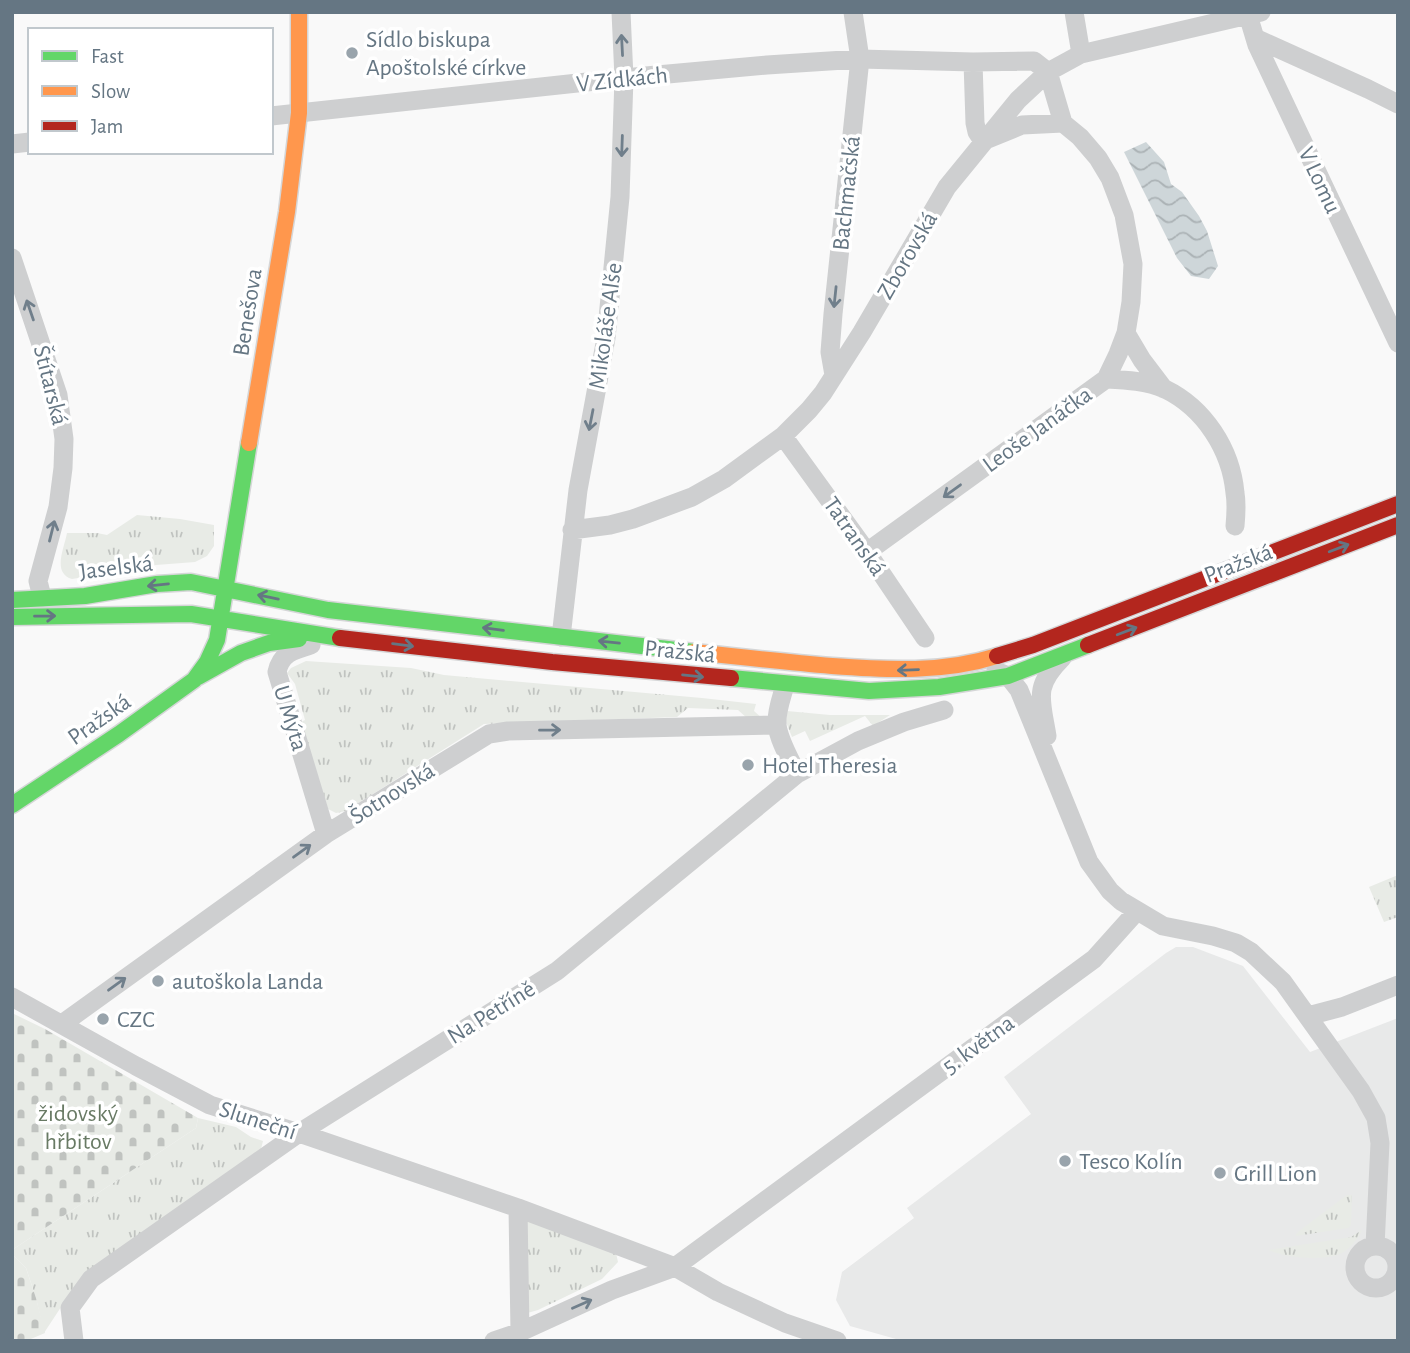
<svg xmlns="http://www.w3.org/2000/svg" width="1410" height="1353" font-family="'Alegreya Sans',sans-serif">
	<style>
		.built { fill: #e8e9e9 }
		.grass { fill: url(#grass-tufts) }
		.cemetery { fill: url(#cemetery-stones) }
		.water { fill: url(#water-waves) }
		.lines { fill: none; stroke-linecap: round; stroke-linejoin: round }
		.fast-casing { stroke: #d5d6d7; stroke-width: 19 }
		.slow-casing { stroke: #d5d6d7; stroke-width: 19 }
		.jam-casing { stroke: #d5d6d7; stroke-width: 19 }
		.street { stroke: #cecfd0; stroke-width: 19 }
		.fast { stroke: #63d668; stroke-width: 16 }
		.slow { stroke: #ff974d; stroke-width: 16 }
		.jam { stroke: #b3261e; stroke-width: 16 }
		.oneway { stroke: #707f8b }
		.oneway2 { stroke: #657683 }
		.poi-dot { fill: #99a4ac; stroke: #fff; stroke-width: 2.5 }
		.labels { text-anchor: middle; stroke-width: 7; stroke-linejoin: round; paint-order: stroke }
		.poi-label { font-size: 24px; fill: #657683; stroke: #fff; text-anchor: start }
		.street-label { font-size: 24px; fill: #657683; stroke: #fff }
		.park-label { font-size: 24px; fill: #687a64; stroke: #fff }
	</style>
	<defs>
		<pattern id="grass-tufts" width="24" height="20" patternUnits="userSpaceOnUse" patternTransform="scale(1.75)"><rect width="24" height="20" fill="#e8ebe6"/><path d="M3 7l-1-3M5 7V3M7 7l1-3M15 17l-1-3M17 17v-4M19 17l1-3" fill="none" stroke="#c0c3c0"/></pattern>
		<pattern id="cemetery-stones" width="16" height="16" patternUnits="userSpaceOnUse" patternTransform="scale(1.75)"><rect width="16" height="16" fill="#e8ebe6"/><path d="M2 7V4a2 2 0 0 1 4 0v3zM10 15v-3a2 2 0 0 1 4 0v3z" fill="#c0c3c0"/></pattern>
		<pattern id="water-waves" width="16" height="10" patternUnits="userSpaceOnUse" patternTransform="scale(1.75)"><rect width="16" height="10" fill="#ced6d9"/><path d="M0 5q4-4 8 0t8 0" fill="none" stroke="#abb2b5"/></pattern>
	</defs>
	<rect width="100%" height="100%" fill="#f9f9f9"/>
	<!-- built -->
	<path class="built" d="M1176 947H1193L1243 966 1310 1052 1398 1018V1341H903L850 1326 836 1300 842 1272 914 1218 907 1208 1031 1114 1004 1077 1166 953Z"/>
	<!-- grass -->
	<path class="grass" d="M137 515 180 519 214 525V546L207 556 195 562 156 565 72 579C52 573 64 549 67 533H97L107 535Z
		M306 661 411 668 444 675 702 698 756 704 754 711 763 719H748L738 710 688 708 677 717 484 724 346 811 336 813 328 809 301 722 305 720 295 684 287 673 291 668Z
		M787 711 830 715H890L873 726 865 716 810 741 805 731 792 737 786 722Z
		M1398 875V917L1384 922 1369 887Z
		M198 1118 236 1127 251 1137 263 1141 261 1149 63 1304 44 1333 36 1298 26 1268 12 1254V1250L196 1128Z
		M1347 1195H1351L1352 1196 1351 1225 1348 1228 1296 1236V1234L1299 1231Z
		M523 1217 616 1253 618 1262 602 1279 538 1310 524 1314Z
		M1362 1230C1358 1239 1349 1250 1340 1254 1322 1261 1285 1258 1269 1250L1351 1237Z"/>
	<!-- cemetery -->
	<path class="cemetery" d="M12 1013 45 1029 198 1118 196 1128 12 1250Z
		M12 1254 26 1268 36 1298 45 1333 26 1341H12Z"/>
	<!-- water -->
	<path class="water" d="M1146 142 1164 162 1171 184 1182 192 1199 216 1207 231 1218 266 1209 279 1191 276 1177 258 1124 152Z"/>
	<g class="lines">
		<defs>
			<path id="fast" d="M12 600 85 596 157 584 191 582 328 610 694 652
				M12 617 191 614 340 638
				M198 677 241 653 269 643 299 639
				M731 678 869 691 939 687 1008 676 1088 645
				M12 805 119 734 194 680 207 662 217 640 249 443"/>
			<path id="slow" d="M249 443 287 212 299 113V12
				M694 652C740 657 786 662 832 666 887 670 944 673 997 656"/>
			<path id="jam" d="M340 638 552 662 731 678
				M1088 645 1398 525
				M997 656 1033 645 1398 504"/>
		</defs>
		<!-- fast casing -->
		<use href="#fast" class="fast-casing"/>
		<!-- slow casing -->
		<use href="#slow" class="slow-casing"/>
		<!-- jam casing -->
		<use href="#jam" class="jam-casing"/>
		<!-- street -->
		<path class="street" d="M1074 12 1081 54
			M1248 15 1257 45 1398 343
			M1255 38 1368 89 1398 104
			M973 62 975 123 977 132 983 141 1022 125 1063 123
			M271 116 624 78 767 65 860 59 973 62 1034 61 1048 72 1063 123 1080 137 1098 158 1110 178 1124 215 1133 264 1131 302 1126 333 1118 354 1106 379 867 552
			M12 144 30 142
			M12 258 58 395 64 439 63 468 58 507 38 581 42 597
			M1126 333 1142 360 1164 389
			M834 375 830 352 833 314 860 59 853 12
			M1106 379C1126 380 1147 381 1165 389 1204 408 1231 449 1235 493 1237 504 1236 515 1235 526
			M783 436 867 552 925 638
			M572 530 610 525 633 519 692 497 724 479 783 436 809 410 823 393 862 332 947 187 1018 100 1048 72 1081 54 1261 12
			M561 637 578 490 606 338 620 197 624 78 621 12
			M311 645C294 650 281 653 277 672L326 834
			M996 671 1008 676 1019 690 1089 862 1110 891 1121 901 1163 926 1213 936 1236 943 1251 952 1283 982 1361 1091 1376 1118 1380 1143 1375 1246
			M785 685C782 697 776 711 777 725 779 741 790 759 797 774
			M1047 736C1041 699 1033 687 1062 658
			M12 997 136 1066 210 1105 299 1133 518 1208 675 1267 718 1292 785 1323 837 1341
			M1308 1016 1342 1007 1398 985
			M62 1024 326 834 489 734 508 731 777 725
			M518 1208 520 1332
			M1355 1267a21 21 0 1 1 42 0a21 21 0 1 1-42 0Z
			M74 1341 70 1308 91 1279 299 1133 557 971 797 774 858 741 904 722 944 710
			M494 1341 520 1332 612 1290 675 1267 1094 959 1137 911"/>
		<!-- fast -->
		<use href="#fast" class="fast"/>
		<!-- slow -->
		<use href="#slow" class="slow"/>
		<!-- jam -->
		<use href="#jam" class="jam"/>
	</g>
	<!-- one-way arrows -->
	<defs><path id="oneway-shaft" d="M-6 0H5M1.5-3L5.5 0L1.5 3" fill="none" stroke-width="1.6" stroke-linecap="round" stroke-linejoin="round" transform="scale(1.75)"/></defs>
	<g class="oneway">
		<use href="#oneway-shaft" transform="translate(622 45) rotate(-93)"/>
		<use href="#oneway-shaft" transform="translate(622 146) rotate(92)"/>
		<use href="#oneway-shaft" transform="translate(835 297) rotate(96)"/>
		<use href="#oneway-shaft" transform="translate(30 310) rotate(-109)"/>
		<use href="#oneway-shaft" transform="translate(591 420) rotate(101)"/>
		<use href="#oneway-shaft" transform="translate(952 491) rotate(144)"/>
		<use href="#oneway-shaft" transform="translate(52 531) rotate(-76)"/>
		<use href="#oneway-shaft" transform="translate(550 730) rotate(-1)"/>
		<use href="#oneway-shaft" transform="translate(302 851) rotate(-36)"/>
		<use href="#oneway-shaft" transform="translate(117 984) rotate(-36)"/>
		<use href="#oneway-shaft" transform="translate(582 1304) rotate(-24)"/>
	</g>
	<g class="oneway2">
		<use href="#oneway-shaft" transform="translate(1339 548) rotate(-21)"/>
		<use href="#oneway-shaft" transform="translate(158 585) rotate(174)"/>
		<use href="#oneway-shaft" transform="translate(268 597) rotate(-168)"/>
		<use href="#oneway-shaft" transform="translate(45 616) rotate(-1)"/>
		<use href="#oneway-shaft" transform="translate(493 629) rotate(-173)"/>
		<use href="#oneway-shaft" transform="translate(1127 631) rotate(-21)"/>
		<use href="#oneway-shaft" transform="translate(609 642) rotate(-174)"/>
		<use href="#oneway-shaft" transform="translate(403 645) rotate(7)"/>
		<use href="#oneway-shaft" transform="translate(908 670) rotate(178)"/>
		<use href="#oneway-shaft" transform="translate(693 676) rotate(6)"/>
	</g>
	<!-- markers -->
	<g class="poi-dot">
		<circle cx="352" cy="53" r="7"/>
		<circle cx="748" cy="765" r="7"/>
		<circle cx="158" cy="981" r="7"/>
		<circle cx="103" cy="1019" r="7"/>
		<circle cx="1065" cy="1161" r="7"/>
		<circle cx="1220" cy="1173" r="7"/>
	</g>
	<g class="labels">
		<!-- poi labels -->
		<g class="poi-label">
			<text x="366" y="47">Sídlo biskupa<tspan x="366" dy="28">Apoštolské církve</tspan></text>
			<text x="762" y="773">Hotel Theresia</text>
			<text x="172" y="989">autoškola Landa</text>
			<text x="117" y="1027">CZC</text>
			<text x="1079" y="1169">Tesco Kolín</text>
			<text x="1234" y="1181">Grill Lion</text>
		</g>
		<!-- street labels -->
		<g class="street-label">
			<text transform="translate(622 79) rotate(-6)" y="8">V Zídkách</text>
			<text transform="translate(1320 180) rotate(65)" y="8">V Lomu</text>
			<text transform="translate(846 193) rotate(-84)" y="8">Bachmačská</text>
			<text transform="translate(907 255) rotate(-60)" y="8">Zborovská</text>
			<text transform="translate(247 312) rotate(-81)" y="8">Benešova</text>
			<text transform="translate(605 326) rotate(-82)" y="8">Mikoláše Alše</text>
			<text transform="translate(51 385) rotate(76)" y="8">Štítarská</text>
			<text transform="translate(1037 429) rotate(-36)" y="8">Leoše Janáčka</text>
			<text transform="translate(855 536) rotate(55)" y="8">Tatranská</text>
			<text transform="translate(1238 563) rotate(-21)" y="8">Pražská</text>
			<text transform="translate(116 567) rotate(-7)" y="8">Jaselská</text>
			<text transform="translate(680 651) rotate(6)" y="8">Pražská</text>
			<text transform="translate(291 718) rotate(73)" y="8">U Mýta</text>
			<text transform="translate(99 719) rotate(-35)" y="8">Pražská</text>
			<text transform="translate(392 793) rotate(-32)" y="8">Šotnovská</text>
			<text transform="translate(491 1012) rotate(-32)" y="8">Na Petříně</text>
			<text transform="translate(978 1044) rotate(-36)" y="8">5. května</text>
			<text transform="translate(258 1120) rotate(18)" y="8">Sluneční</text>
		</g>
		<!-- park labels -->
		<g class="park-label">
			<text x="78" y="1121">židovský<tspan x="78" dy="28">hřbitov</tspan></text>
		</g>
	</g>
	<!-- border -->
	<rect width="1410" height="1353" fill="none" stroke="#657683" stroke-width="28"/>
	<!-- legend -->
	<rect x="28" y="28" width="245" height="126" fill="#ffffff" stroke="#c1c8cd" stroke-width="2"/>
	<rect x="42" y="51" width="35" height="10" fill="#63d668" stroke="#c1c8cd" stroke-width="2"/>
	<text x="91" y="63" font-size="21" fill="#657683">Fast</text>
	<rect x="42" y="86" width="35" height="10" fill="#ff974d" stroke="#c1c8cd" stroke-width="2"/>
	<text x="91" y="98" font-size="21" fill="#657683">Slow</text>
	<rect x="42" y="121" width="35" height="10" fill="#b3261e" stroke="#c1c8cd" stroke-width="2"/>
	<text x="91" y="133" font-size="21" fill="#657683">Jam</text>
</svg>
